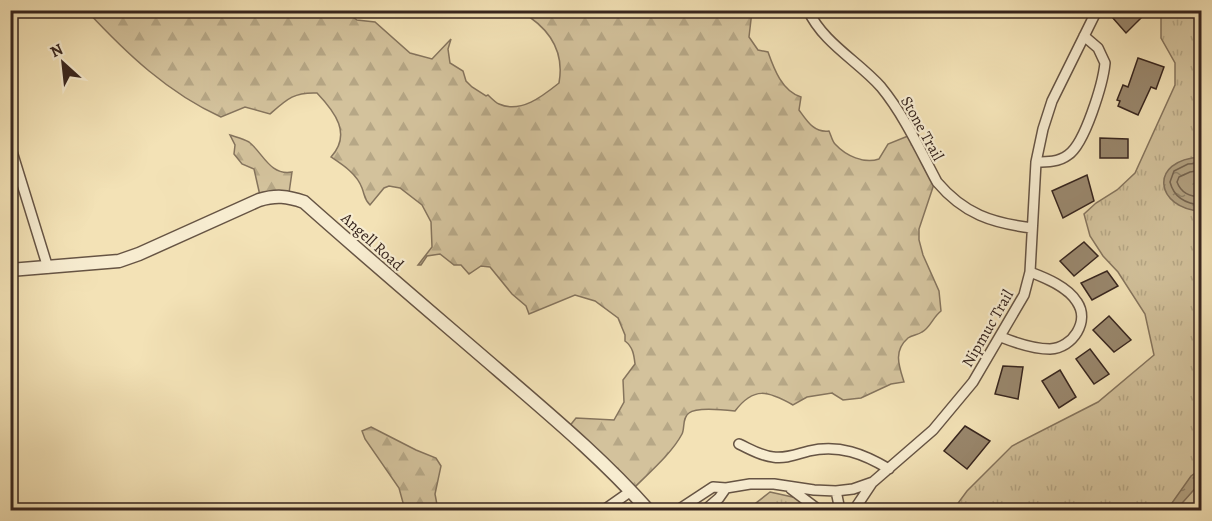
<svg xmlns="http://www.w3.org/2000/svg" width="1212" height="521" font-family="Alegreya,serif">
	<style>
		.grass { fill: url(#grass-tufts); stroke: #85745d; stroke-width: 1.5 }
		.forest { fill: url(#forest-firs); stroke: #85745d; stroke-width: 1.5 }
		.water { fill: url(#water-ripples); stroke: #81705a; stroke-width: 1.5 }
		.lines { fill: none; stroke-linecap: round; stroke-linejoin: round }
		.shore { stroke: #756450; stroke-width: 1.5 }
		.building { fill: #99876d; stroke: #37251e; stroke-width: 1.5 }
		.minor-casing { stroke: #665444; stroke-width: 12 }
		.tertiary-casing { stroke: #665444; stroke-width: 15 }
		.minor { stroke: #f7ecd0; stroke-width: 9 }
		.tertiary { stroke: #f7ecd0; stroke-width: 12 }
		.labels { text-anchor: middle; stroke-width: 4.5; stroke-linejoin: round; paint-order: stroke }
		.street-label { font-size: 16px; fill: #37251e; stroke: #f7ecd0 }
	</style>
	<defs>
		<pattern id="grass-tufts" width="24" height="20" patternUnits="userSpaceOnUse" patternTransform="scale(1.5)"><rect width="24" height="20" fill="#d3c29c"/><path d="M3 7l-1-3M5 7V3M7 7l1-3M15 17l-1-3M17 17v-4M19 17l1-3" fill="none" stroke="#b6a786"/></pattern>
		<pattern id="forest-firs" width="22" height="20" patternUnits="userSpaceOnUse" patternTransform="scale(1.5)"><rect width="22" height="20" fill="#d3c29c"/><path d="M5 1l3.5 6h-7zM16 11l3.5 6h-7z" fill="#b6a786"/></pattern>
		<pattern id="water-ripples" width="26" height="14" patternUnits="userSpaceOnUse" patternTransform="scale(1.5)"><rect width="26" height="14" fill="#b3a282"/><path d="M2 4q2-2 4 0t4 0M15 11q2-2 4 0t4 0" fill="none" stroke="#92846a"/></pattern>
	</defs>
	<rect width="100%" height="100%" fill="#f3e2b6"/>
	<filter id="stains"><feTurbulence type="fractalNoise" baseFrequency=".00333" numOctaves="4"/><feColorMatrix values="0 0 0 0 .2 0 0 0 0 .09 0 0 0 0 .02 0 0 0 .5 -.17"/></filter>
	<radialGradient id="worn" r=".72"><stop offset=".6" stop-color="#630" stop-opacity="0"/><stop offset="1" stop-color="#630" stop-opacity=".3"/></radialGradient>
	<!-- grass -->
	<path class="grass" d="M1161 11H1201V510H953L967 491 1012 446 1098 402 1154 355 1145 314 1118 272 1103 256 1090 236 1084 214 1096 203 1117 190 1135 173 1175 85V63L1161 38Z
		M770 492 797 498 811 510H747Z"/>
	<!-- forest -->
	<path class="forest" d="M87 11H345L357 20 375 22 410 53 432 59 451 39 448 49 450 63 463 71 466 81 472 87 486 96 488 95C491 98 496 103 499 104 521 114 544 95 559 83 565 50 548 27 520 11H752L749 37 758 50 768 52C774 69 782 91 801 97L799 110C807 121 814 133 829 131 831 135 832 141 835 144 846 156 864 164 879 159L888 144 908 136 934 184 919 229V240L923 255 939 291 941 311C933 317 930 328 922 332 918 335 912 335 908 338 893 351 899 366 904 382L891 384 861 398 843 400 832 393 807 397 793 405C768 391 754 386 735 411 726 410 696 407 689 413 682 418 685 428 682 434 671 455 645 476 628 494L564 433 576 418 614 420 624 402 623 380 635 364C634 355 633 347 625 341V335L618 318 595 301 575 295 529 314 526 306 512 294 490 267 481 266 469 274 461 265H454L440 254 427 256 421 265H418L432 247 431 222 422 205 400 188 389 186 384 188 370 205C364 199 365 196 362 188 357 174 343 165 331 157 352 134 335 112 317 93 294 92 287 99 270 114L245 107 221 117C168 93 126 53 87 11Z
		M230 135C236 137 244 139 249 142 263 153 270 176 292 172L289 193 261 200 254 169 242 164 234 154 235 145Z
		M371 427 416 450 436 458 441 466 435 494 438 510H405L399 488 365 439 362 431Z"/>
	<!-- water -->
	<path class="water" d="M1201 157V211C1156 209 1147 160 1201 157Z
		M1201 469V480L1199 484 1176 510H1167L1191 476Z"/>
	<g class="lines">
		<!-- shore -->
		<path class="shore" d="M1202 163 1188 164 1174 171 1170 182C1174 198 1186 204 1202 205
			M1202 170 1190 172 1179 177 1177 182C1181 193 1191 197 1202 197"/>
	</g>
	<!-- building -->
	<path class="building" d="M1118 10H1149L1126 33 1112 17Z
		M1138 58 1164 67 1156 89 1151 87 1138 115 1118 106 1120 101 1117 100 1123 85 1128 87Z
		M1100 138 1128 139V158H1100Z
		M1087 175 1094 201 1063 218 1052 191Z
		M1084 242 1098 256 1074 276 1060 261Z
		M1107 271 1118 286 1092 300 1081 283Z
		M1109 316 1131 340 1114 352 1093 330Z
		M1090 349 1109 374 1094 384 1076 359Z
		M1003 366 1023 367 1018 399 995 394Z
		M1060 370 1076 397 1059 408 1042 381Z
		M965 426 990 441 967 469 944 451Z"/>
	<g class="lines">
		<defs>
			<path id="minor" d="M808 10C823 43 858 61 881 87 904 115 920 150 937 182 964 214 992 223 1032 228
				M10 145 48 268
				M1036 162C1047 162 1059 162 1068 155 1085 144 1103 83 1105 63L1098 48 1084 36
				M1001 337C1016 343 1034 349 1050 349 1073 348 1090 321 1077 302 1068 287 1046 278 1030 272
				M739 444C750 449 761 456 773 457 786 459 797 454 809 451 839 444 864 454 889 469
				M791 489 819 510
				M836 491 840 510
				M604 510 631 491
				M678 510 713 487 726 488 750 484H774L814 490 836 491 853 489 873 482 933 430 973 382 1024 295 1030 272 1036 162 1043 129 1052 101 1097 10
				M705 510 719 498 726 488
				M854 510 872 483"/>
			<path id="tertiary" d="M10 270 119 261 139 254 259 200C276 195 287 196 304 202 368 259 433 314 498 370 550 415 603 459 648 510"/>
		</defs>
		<!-- minor casing -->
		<use href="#minor" class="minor-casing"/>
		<!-- tertiary casing -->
		<use href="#tertiary" class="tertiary-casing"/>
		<!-- minor -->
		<use href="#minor" class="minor"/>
		<!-- tertiary -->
		<use href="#tertiary" class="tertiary"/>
	</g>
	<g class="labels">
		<!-- street labels -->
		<g class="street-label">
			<text transform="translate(923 128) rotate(61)" y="6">Stone Trail</text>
			<text transform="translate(373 241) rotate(42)" y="6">Angell Road</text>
			<text transform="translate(987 328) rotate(-60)" y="6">Nipmuc Trail</text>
		</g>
	</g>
	<!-- margin -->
	<rect width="1212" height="521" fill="none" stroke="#f3e2b6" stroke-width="36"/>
	<rect x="12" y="12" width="1188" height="497" fill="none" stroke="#37251e" stroke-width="3"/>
	<rect x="18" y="18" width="1176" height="485" fill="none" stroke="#37251e" stroke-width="1.5"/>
	<!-- north arrow -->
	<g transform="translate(63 63) rotate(333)" stroke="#f7ecd0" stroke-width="4.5" paint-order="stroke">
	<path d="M0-4.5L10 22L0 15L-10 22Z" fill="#37251e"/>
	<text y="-9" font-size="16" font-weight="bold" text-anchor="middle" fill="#37251e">N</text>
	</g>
	<rect width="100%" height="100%" filter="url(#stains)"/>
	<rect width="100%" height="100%" fill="url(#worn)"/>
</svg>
